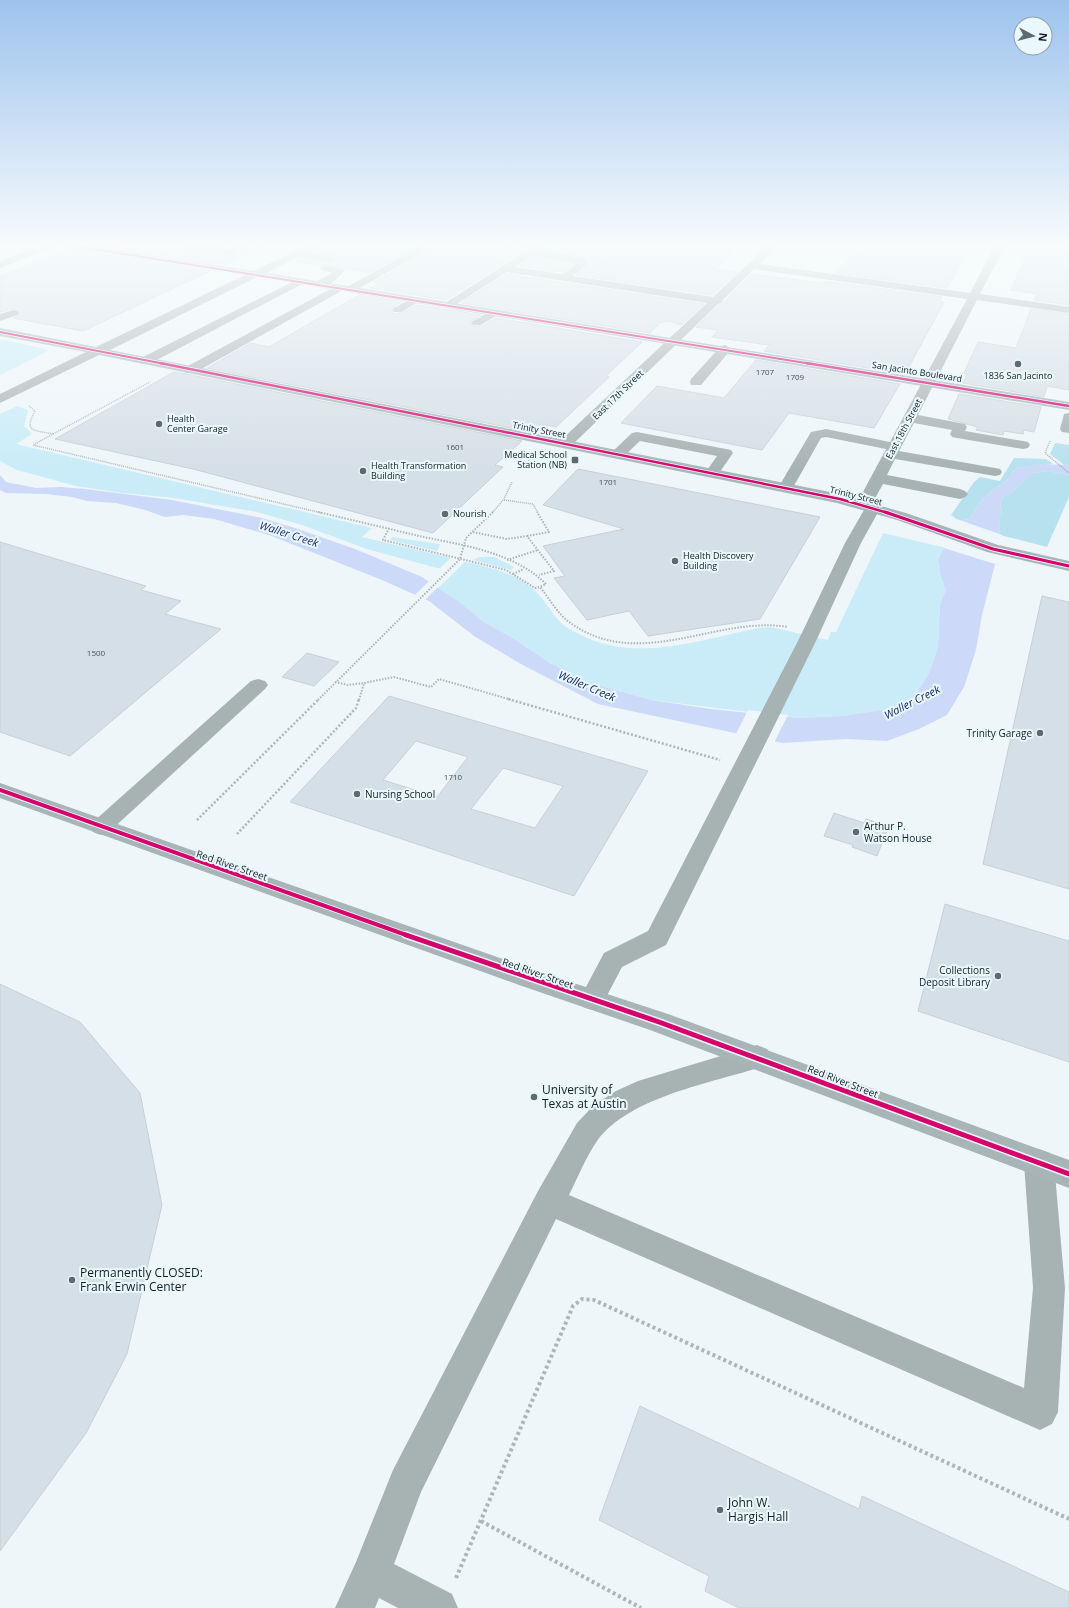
<svg xmlns="http://www.w3.org/2000/svg" width="1069" height="1608" font-family="'Open Sans',sans-serif">
	<style>
		.green { fill: #c9ecf8 }
		.forest { fill: #b7e1ef }
		.water { fill: #ccd9f8 }
		.pier { fill: #eef6f9 }
		.building { fill: #d5dfe7; stroke: #c8d0d5; fill-rule: evenodd }
		.lines { fill: none; stroke-linecap: round; stroke-linejoin: round }
		.path-far3 { stroke: #adb5b6; stroke-width: 1.5; stroke-dasharray: 1 1; stroke-linecap: butt }
		.path-far2 { stroke: #adb5b6; stroke-width: 2; stroke-dasharray: 1.5 1.5; stroke-linecap: butt }
		.path-far1 { stroke: #adb5b6; stroke-width: 2.5; stroke-dasharray: 2 2; stroke-linecap: butt }
		.path { stroke: #adb5b6; stroke-width: 4; stroke-dasharray: 3 3; stroke-linecap: butt }
		.minor { fill: #a7b2b3; fill-rule: evenodd }
		.major { fill: #a8b5b6; fill-rule: evenodd }
		.cycleway-far4-casing { stroke: #eaf8fd; stroke-width: 3.5 }
		.cycleway-far3-casing { stroke: #eaf8fd; stroke-width: 4 }
		.cycleway-far2-casing { stroke: #eaf8fd; stroke-width: 5 }
		.cycleway-far1-casing { stroke: #eaf8fd; stroke-width: 6 }
		.cycleway-casing { stroke: #eaf8fd; stroke-width: 8 }
		.cycleway-far4 { stroke: #d6006c; stroke-width: 2 }
		.cycleway-far3 { stroke: #d6006c; stroke-width: 2.5 }
		.cycleway-far2 { stroke: #d6006c; stroke-width: 3 }
		.cycleway-far1 { stroke: #d6006c; stroke-width: 4 }
		.cycleway { stroke: #d6006c; stroke-width: 5 }
		.poi-dot { fill: #5e6a6e; stroke: #eaf8fd; stroke-width: 1.5 }
		.labels { text-anchor: middle; stroke-width: 4; stroke-linejoin: round; paint-order: stroke }
		.number-label { font-size: 8px; fill: #434f55 }
		.far-street-label { font-size: 9px; fill: #111e23; stroke: #eaf8fd }
		.far-poi-label { font-size: 9px; fill: #111e23; stroke: #eaf8fd; text-anchor: start }
		.poi-label { font-size: 10px; fill: #111e23; stroke: #eaf8fd; text-anchor: end }
		.street-label { font-size: 10px; fill: #111e23; stroke: #eaf8fd }
		.water-label { font-size: 11px; font-style: italic; fill: #1b2864; stroke: #eaf8fd }
		.near-poi-label { font-size: 12px; fill: #111e23; stroke: #eaf8fd; text-anchor: start }
	</style>
	<rect width="100%" height="100%" fill="#eef6f9"/>
	<!-- green -->
	<path class="green" d="M0 339 45 349 48 351 0 375Z
		M17 406 28 410 24 426 32 434 16 444 372 528 362 537 451 558 440 568H437L367 549 302 525 257 512 174 498 123 493 76 486 17 470 0 461V414Z
		M883 533 946 548 938 560 941 577 946 590 940 604 938 647 930 671 916 695 890 709 843 716 798 718 651 700 590 683 550 663 511 637 484 622 438 588 465 562C492 568 520 574 539 595 547 603 552 614 560 622 566 628 575 632 583 636 639 663 702 639 759 628L770 627 828 640 831 632H836Z
		M392 537 440 544 437 551 390 540Z
		M479 557H494L514 567 511 570 473 560Z"/>
	<!-- forest -->
	<path class="forest" d="M1055 443 1069 445V465H1064L1050 454Z
		M1014 458 1046 459 1053 464 1016 468 1008 479 984 497 969 519 959 521 951 515 974 482 980 477 1000 481Z
		M1048 471 1069 475V497L1047 547 1000 535 999 516 1002 511 1000 503 1004 496 1011 493 1033 473Z"/>
	<!-- water -->
	<path class="water" d="M1040 464 1069 465V475L1048 471 1033 473 1011 493 1004 496 1000 503 1002 511 999 516 1001 541 982 615 976 650 964 687 947 715 919 729 887 741 846 739 782 743 598 704 519 663 474 636 429 601 382 580 269 535 214 519 183 515 165 517 145 510 116 503 87 501 72 497 46 494 6 493 0 490V475L6 482 36 488 61 487 85 489 172 500 262 518 295 528 355 549 422 577 456 600 484 622 511 637 550 663 590 683 651 700 711 709 798 718 843 716 889 709 916 695 930 671 938 647 940 604 946 590 941 577 938 560 959 521 969 519 984 497 1008 479 1016 468Z"/>
	<!-- pier -->
	<path class="pier" d="M957 519 1002 535 1003 541 998 565 944 548Z
		M430 580 439 586 424 601 414 596Z
		M748 710 788 715 774 743 736 734Z"/>
	<!-- building -->
	<path class="building" d="M60 246H68L74 250 210 271 83 331 13 318 20 313 13 309 0 312V276L60 253Z
		M103 246H185L191 250 231 256 251 246H264L224 265Z
		M319 246H419L370 273 325 264 320 265 293 261 300 257 330 263 336 260 334 256 312 251Z
		M422 246H531L446 300 371 288 380 283 374 282 425 253 426 249Z
		M547 246H740L715 269 738 272 712 295 576 275 587 266 585 259 544 250Z
		M866 246H971L947 288 834 273Z
		M1030 246H1069V305L1034 300 1037 294 1011 290Z
		M532 258 570 263 573 264 562 272 519 266Z
		M507 274 704 304 681 325 669 321 661 322 650 333 461 303Z
		M751 274 822 283 825 281 942 297 940 302H944L905 374 764 351 769 345 712 337 718 330 696 327 719 305 723 303Z
		M359 295 401 302 391 309 394 314 403 313 417 305 481 315 470 322 473 326H482L496 318 642 342 606 376 609 377 556 427 541 424 532 432 207 368 251 343 269 347Z
		M1031 309 1069 314V390L1047 386 1044 397 963 383 967 374 964 373 978 342 1016 348Z
		M756 360 900 384 874 428 789 413 762 450 621 423 657 386 724 398Z
		M174 372 186 374 522 441 495 465 503 467 433 533 193 469 55 439Z
		M959 394 1041 407 1034 432 1024 430 1023 434 1004 431 1003 435 976 430 978 427 948 419Z
		M578 469 820 517 760 619 648 636 629 611 587 620 554 578 565 576 543 546 624 529 543 505Z
		M0 542 146 586 141 590 181 601 165 614 221 629 70 756 0 732Z
		M1042 596 1069 602V889L983 864Z
		M307 653 339 662 314 686 282 677Z
		M389 696 648 771 574 896 290 802ZM416 741 468 757 437 797 383 780ZM503 768 563 786 535 828 471 809Z
		M834 813 864 823 866 819 889 826 877 856 852 847 853 845 824 836Z
		M945 904 1069 941V1062L918 1011Z
		M0 984 80 1022 140 1093 162 1205 127 1354 86 1433 0 1551Z
		M640 1406 859 1509 862 1496 1069 1592V1608H739L705 1591 709 1576 599 1520Z"/>
	<g class="lines">
		<!-- path-far3 -->
		<path class="path-far3" d="M842 252 855 260
			M601 264 610 258
			M29 406 35 411C23 433 35 430 53 434L33 445 322 513
			M53 434 150 382
			M1050 441 1045 453 1069 473
			M518 470 531 458
			M504 500 533 504 538 513
			M492 513 504 499 512 482"/>
		<!-- path-far2 -->
		<path class="path-far2" d="M318 512C352 520 386 528 419 536 462 545 514 552 546 584L540 587
			M389 528 383 540 506 570 535 588 540 587C549 598 557 613 569 622 639 673 716 615 788 627
			M473 532 507 539 527 536 554 571 539 575
			M527 536 549 532 537 512
			M507 560 538 550
			M513 574 524 569
			M335 682 348 685 364 683
			M318 700 460 559 466 538 493 512
			M359 700 364 683 394 677 431 687 439 679 512 700"/>
		<!-- path-far1 -->
		<path class="path-far1" d="M508 699 720 760
			M197 820 319 699
			M237 834 356 708 359 699"/>
		<!-- path -->
		<path class="path" d="M481 1521 641 1608
			M456 1578 573 1306 582 1299 594 1300 1069 1519"/>
		<!-- minor -->
		<path class="minor" d="M41 246H55L0 268V261Z
			M186 246H211L230 249 237 246H250L231 255 191 249Z
			M534 246H546L540 251 572 256 585 260 586 265 573 276 713 297 767 246H778L760 264 970 293 995 246H1005L980 294 1069 307V313L977 300 918 415 965 424 967 427 965 431 1023 441 1028 442 1030 445 1028 448 1023 449 957 438 952 437 950 434 952 430 914 423 899 451 995 468 1000 469 1002 472 1000 475 995 476 895 459 887 475 960 489 965 491 968 494 965 497 960 499 883 484 873 502 878 504 881 507 861 543 816 641 666 945 622 967 601 1007 592 1010 583 1007 579 1000 604 953 648 931 798 641 845 543 864 510 859 508 856 505 886 449 826 437 821 438 791 491H781L778 488 811 432 826 429 890 442 967 299 754 269 723 300 722 303 718 304 571 446H561L559 443 561 440 707 303 507 272 452 307 448 308 442 305ZM532 256 570 262 576 264 562 274 515 267Z
			M420 247 424 248 425 250 424 252 354 291 350 292 345 289 194 373H186L184 370 186 367 336 286 340 285 345 288Z
			M299 250 334 257 335 259 330 262 295 255 294 253 295 251Z
			M325 265 343 269 344 271C338 279 326 289 315 286L314 284 315 282 332 273 321 270 320 268 321 266Z
			M300 278 305 281 304 283 149 364H141L139 361 141 358Z
			M414 297 418 298 420 300 418 302 402 312H394L392 310 394 308Z
			M13 310 17 311 19 313 17 315 0 321V314Z
			M493 310 497 311 499 313 497 315 481 325H473L471 323 473 321Z
			M725 345 731 349 729 352 701 385H691L690 382 691 379 721 346Z
			M1069 413V433L1062 432 1060 429 1064 414Z
			M637 432 726 449 731 450 733 453 717 476H707L705 473 717 456 640 441 623 457H613L611 454 613 451 632 433Z
			M258 679 265 681 268 685 265 689 109 832 101 835 93 832 90 827 93 822 251 681Z
			M757 1045 767 1049 771 1057 767 1065C715 1083 631 1095 597 1141 586 1157 578 1177 569 1195L1024 1388 1033 1288 1024 1163 1028 1153 1039 1149 1050 1153 1054 1163 1065 1288 1058 1412 1052 1424 1040 1430 556 1219 421 1492 394 1564 452 1594 458 1608H398L379 1598 375 1608H335L356 1562 393 1470 538 1191 577 1123 594 1105 616 1091 638 1081Z"/>
		<!-- major -->
		<path class="major" d="M69 246H93L254 271 305 246H318L267 273 1069 402V410L257 277 110 350 840 494 909 514 998 545 1069 561V571L987 552 897 520 837 503 99 355 0 403V394L86 352 0 336V328L96 347 245 275 74 249Z
			M0 783 537 971 668 1014 1069 1160V1188L650 1030 519 985 0 798Z"/>
		<defs>
			<path id="cycleway-far4" d="M74 246 812 364
				M0 332 165 364"/>
			<path id="cycleway-far3" d="M160 363 840 499 888 513
				M806 363 1069 406"/>
			<path id="cycleway-far2" d="M885 512 993 549 1069 566"/>
			<path id="cycleway-far1" d="M0 790 409 936"/>
			<path id="cycleway" d="M406 935 659 1022 1069 1174"/>
		</defs>
		<!-- cycleway-far4 casing -->
		<use href="#cycleway-far4" class="cycleway-far4-casing"/>
		<!-- cycleway-far3 casing -->
		<use href="#cycleway-far3" class="cycleway-far3-casing"/>
		<!-- cycleway-far2 casing -->
		<use href="#cycleway-far2" class="cycleway-far2-casing"/>
		<!-- cycleway-far1 casing -->
		<use href="#cycleway-far1" class="cycleway-far1-casing"/>
		<!-- cycleway casing -->
		<use href="#cycleway" class="cycleway-casing"/>
		<!-- cycleway-far4 -->
		<use href="#cycleway-far4" class="cycleway-far4"/>
		<!-- cycleway-far3 -->
		<use href="#cycleway-far3" class="cycleway-far3"/>
		<!-- cycleway-far2 -->
		<use href="#cycleway-far2" class="cycleway-far2"/>
		<!-- cycleway-far1 -->
		<use href="#cycleway-far1" class="cycleway-far1"/>
		<!-- cycleway -->
		<use href="#cycleway" class="cycleway"/>
	</g>
	<!-- sky -->
	<linearGradient id="sky" x2="0" y2="1"><stop stop-color="#9dc3ee"/><stop offset="0.52" stop-color="#f7fbfc"/><stop offset="1" stop-color="#f7fbfc" stop-opacity="0"/></linearGradient>
	<rect width="1069" height="471" fill="url(#sky)"/>
	<!-- markers -->
	<g class="poi-dot">
		<circle cx="1018" cy="364" r="4"/>
		<circle cx="159" cy="424" r="4"/>
		<rect x="571" y="456" width="8" height="8" rx="2"/>
		<circle cx="363" cy="471" r="4"/>
		<circle cx="445" cy="514" r="4"/>
		<circle cx="675" cy="561" r="4"/>
		<circle cx="1040" cy="733" r="4"/>
		<circle cx="357" cy="794" r="4"/>
		<circle cx="856" cy="832" r="4"/>
		<circle cx="998" cy="976" r="4"/>
		<circle cx="534" cy="1097" r="4"/>
		<circle cx="72" cy="1280" r="4"/>
		<circle cx="720" cy="1510" r="4"/>
	</g>
	<g class="labels">
		<!-- number labels -->
		<g class="number-label">
			<text x="765" y="375">1707</text>
			<text x="795" y="380">1709</text>
			<text x="455" y="450">1601</text>
			<text x="608" y="485">1701</text>
			<text x="96" y="656">1500</text>
			<text x="453" y="780">1710</text>
		</g>
		<!-- far-street labels -->
		<g class="far-street-label">
			<text transform="translate(917 372) rotate(9)" y="3">San Jacinto Boulevard</text>
			<text transform="translate(618 395) rotate(-44)" y="3">East 17th Street</text>
			<text transform="translate(904 429) rotate(-62)" y="3">East 18th Street</text>
			<text transform="translate(539 430) rotate(11)" y="3">Trinity Street</text>
			<text transform="translate(856 496) rotate(14)" y="3">Trinity Street</text>
		</g>
		<!-- far-poi labels -->
		<g class="far-poi-label">
			<text x="1018" y="379" text-anchor="middle">1836 San Jacinto</text>
			<text x="167" y="422">Health<tspan x="167" dy="10">Center Garage</tspan></text>
			<text x="567" y="458" text-anchor="end">Medical School<tspan x="567" dy="10">Station (NB)</tspan></text>
			<text x="371" y="469">Health Transformation<tspan x="371" dy="10">Building</tspan></text>
			<text x="453" y="517">Nourish</text>
			<text x="683" y="559">Health Discovery<tspan x="683" dy="10">Building</tspan></text>
		</g>
		<!-- poi labels -->
		<g class="poi-label">
			<text x="1032" y="737">Trinity Garage</text>
			<text x="365" y="798" text-anchor="start">Nursing School</text>
			<text x="864" y="830" text-anchor="start">Arthur P.<tspan x="864" dy="12">Watson House</tspan></text>
			<text x="990" y="974">Collections<tspan x="990" dy="12">Deposit Library</tspan></text>
		</g>
		<!-- street labels -->
		<g class="street-label">
			<text transform="translate(232 865) rotate(19)" y="4">Red River Street</text>
			<text transform="translate(538 973) rotate(19)" y="4">Red River Street</text>
			<text transform="translate(843 1081) rotate(21)" y="4">Red River Street</text>
		</g>
		<!-- water labels -->
		<g class="water-label">
			<text transform="translate(289 534) rotate(18)" y="4">Waller Creek</text>
			<text transform="translate(587 686) rotate(23)" y="4">Waller Creek</text>
			<text transform="translate(912 702) rotate(-27)" y="4">Waller Creek</text>
		</g>
		<!-- near-poi labels -->
		<g class="near-poi-label">
			<text x="542" y="1094">University of<tspan x="542" dy="14">Texas at Austin</tspan></text>
			<text x="80" y="1277">Permanently CLOSED:<tspan x="80" dy="14">Frank Erwin Center</tspan></text>
			<text x="728" y="1507">John W.<tspan x="728" dy="14">Hargis Hall</tspan></text>
		</g>
	</g>
	<!-- north arrow -->
	<g transform="translate(1033 36) rotate(97)"><circle r="19" fill="#eaf8fd" stroke="#93a1a6"/>
	<path d="M0-3L7 15L0 10L-7 15Z" fill="#5e6a6e"/>
	<text y="-6" font-size="11" font-weight="bold" text-anchor="middle" fill="#111e23">N</text>
	</g>
</svg>
